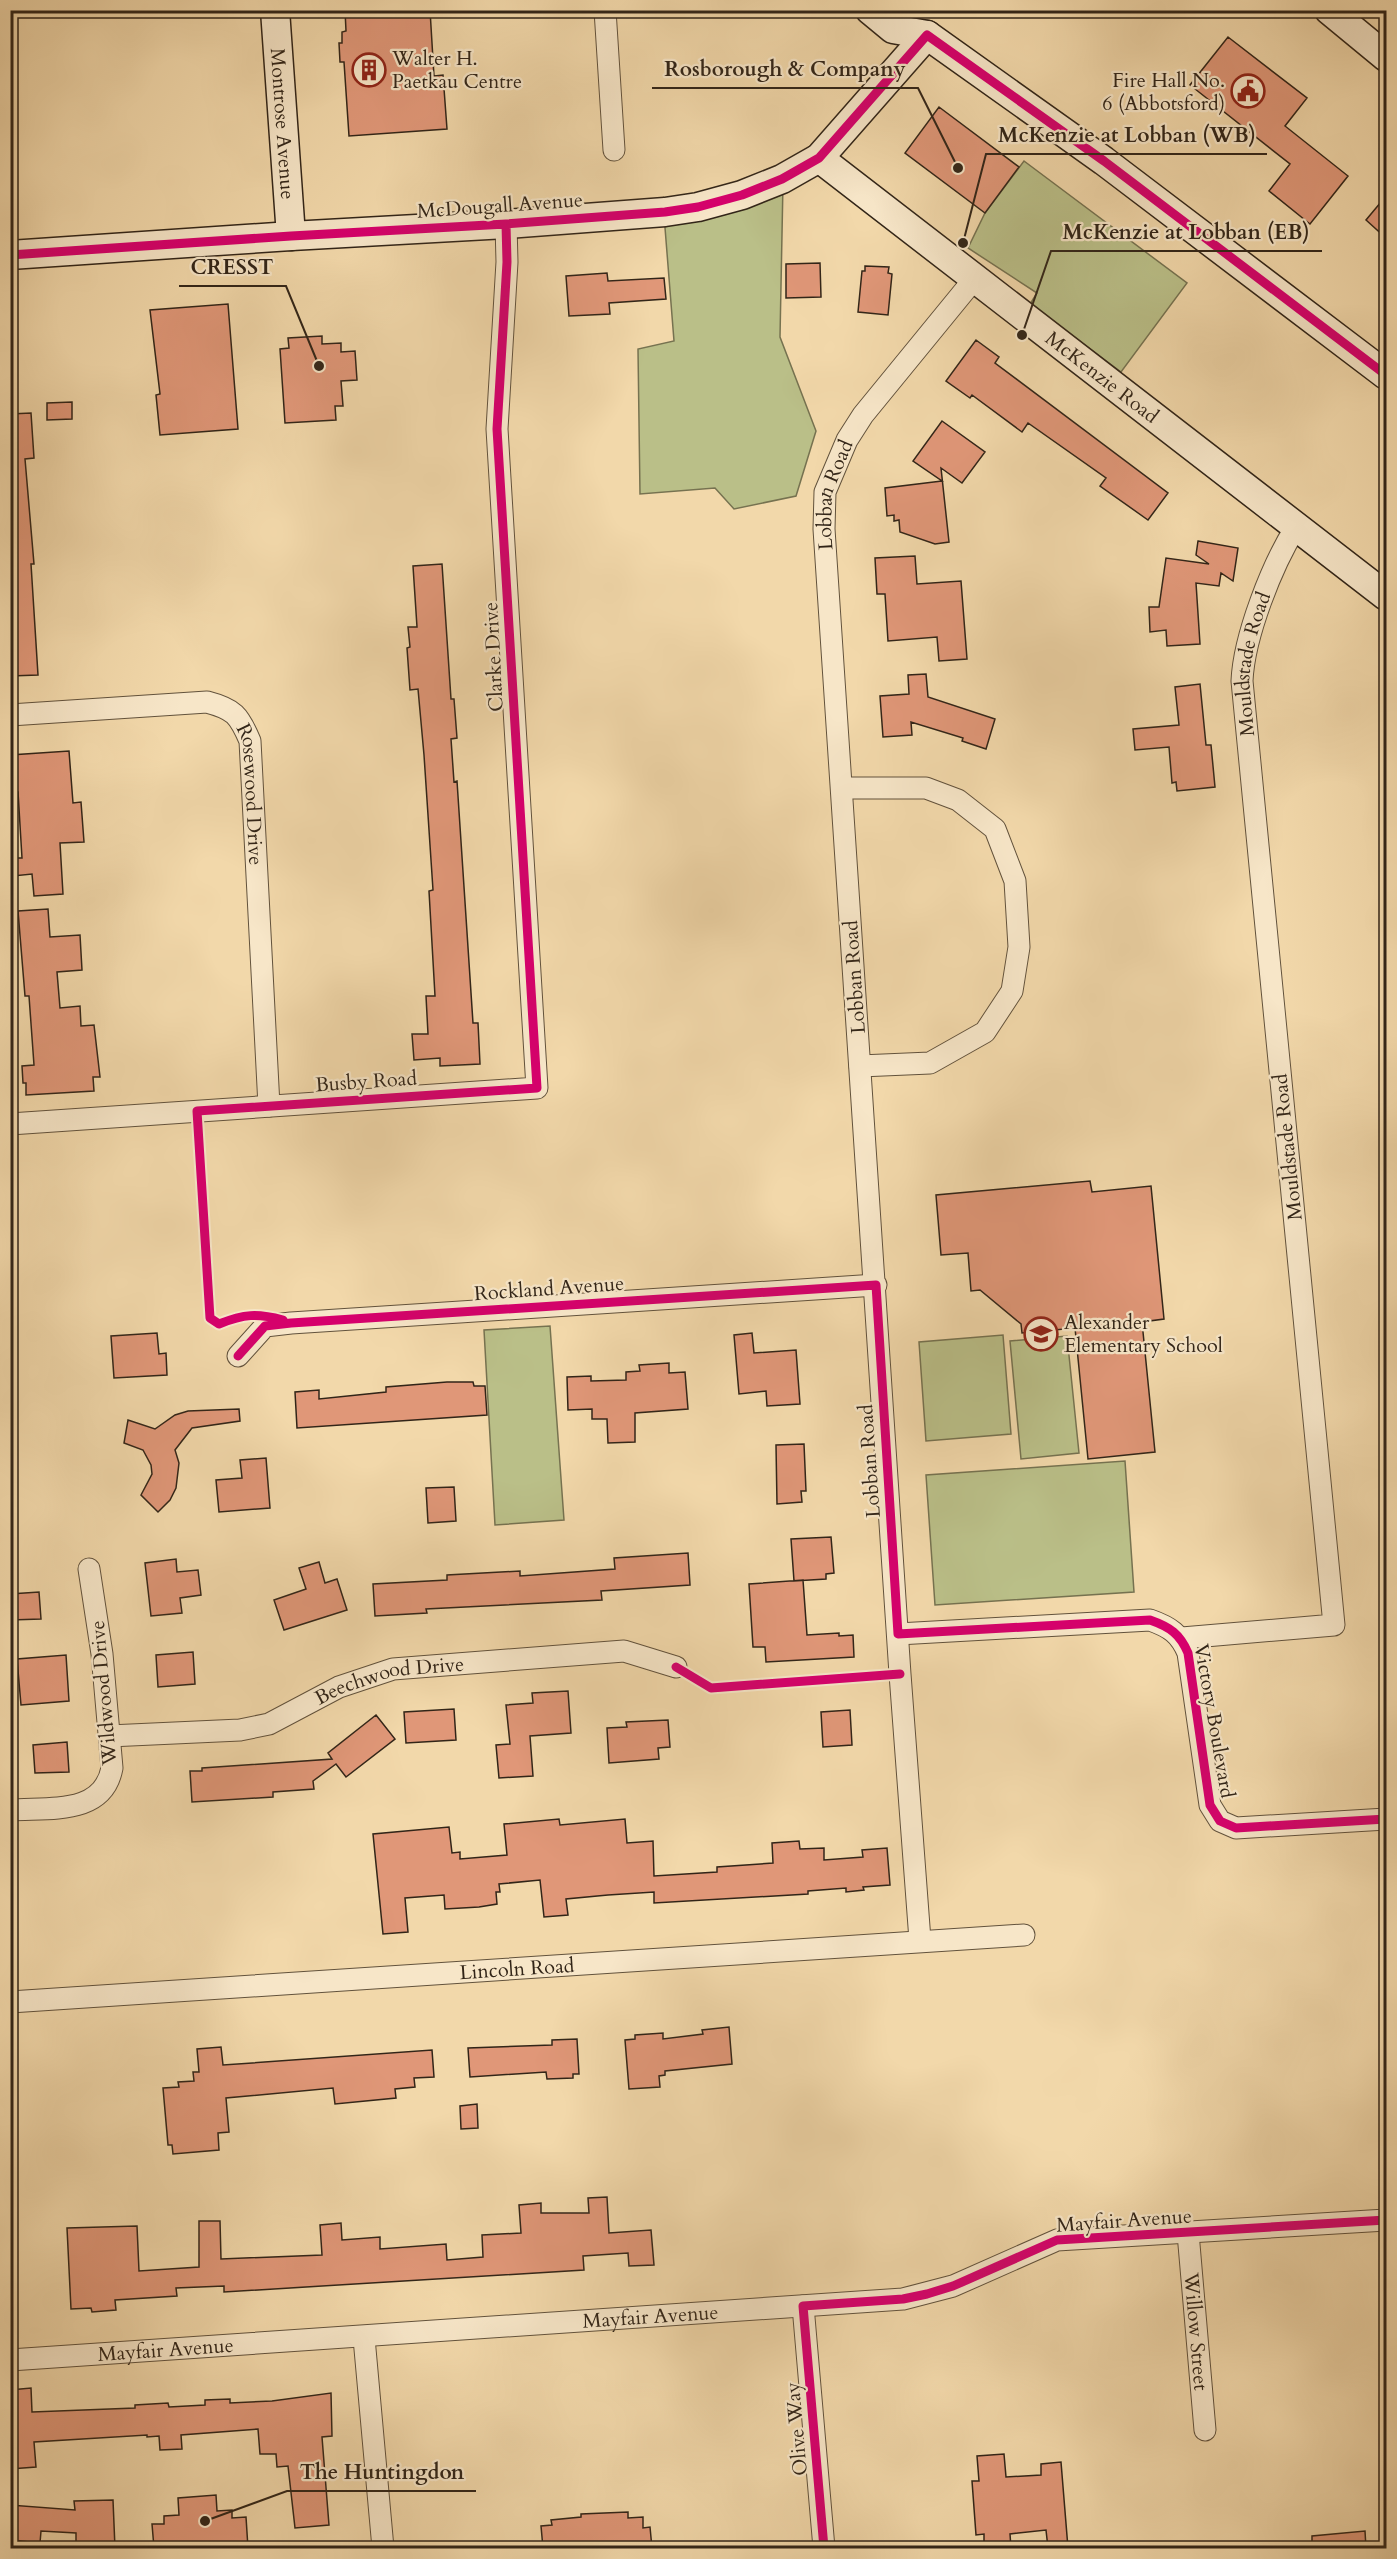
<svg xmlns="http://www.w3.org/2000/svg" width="1397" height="2559" font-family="Cardo,serif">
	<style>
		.green { fill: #babf88; stroke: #767250; stroke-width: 1.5 }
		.building { fill: #e09778; stroke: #322518; stroke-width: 1.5 }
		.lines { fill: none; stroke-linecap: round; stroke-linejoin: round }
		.street-casing { stroke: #62523c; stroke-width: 23 }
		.secondary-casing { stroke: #322518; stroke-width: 31 }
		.street { stroke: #f7e6c8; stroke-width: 21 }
		.secondary { stroke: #f7e6c8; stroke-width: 28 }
		.cycleway-casing { stroke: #f7e6c8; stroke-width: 13 }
		.cycleway { stroke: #d6006c; stroke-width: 9 }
		.labels { text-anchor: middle; stroke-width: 4.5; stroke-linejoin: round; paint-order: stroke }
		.poi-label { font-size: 20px; fill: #322518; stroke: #f7e6c8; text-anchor: start }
		.street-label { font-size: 20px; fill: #322518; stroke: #f7e6c8 }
		.leader { fill: none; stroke: #322518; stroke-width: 2 }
		.callout-dot { fill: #322518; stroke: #f7e6c8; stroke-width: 2 }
		.callout-label { font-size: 21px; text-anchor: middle; font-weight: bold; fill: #322518; stroke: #f7e6c8; stroke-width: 4.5; stroke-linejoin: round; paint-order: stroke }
	</style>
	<rect width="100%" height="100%" fill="#f2d8aa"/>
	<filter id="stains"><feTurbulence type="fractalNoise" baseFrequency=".00333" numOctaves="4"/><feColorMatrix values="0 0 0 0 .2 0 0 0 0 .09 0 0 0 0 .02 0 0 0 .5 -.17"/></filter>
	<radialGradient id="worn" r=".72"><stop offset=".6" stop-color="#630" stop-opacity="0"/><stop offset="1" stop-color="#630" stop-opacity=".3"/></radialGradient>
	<!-- green -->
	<path class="green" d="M1024 161 1187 283 1121 372 1030 304 1037 293 968 248 985 213Z
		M783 183 780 337 816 431 796 496 734 509 715 488 640 494 638 349 674 341 664 215Z
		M550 1326 564 1520 495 1525 484 1330Z
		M1003 1335 1011 1434 926 1441 919 1342Z
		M1067 1336 1079 1453 1021 1459 1010 1341Z
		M1125 1461 1134 1592 935 1605 926 1475Z"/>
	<!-- building -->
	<path class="building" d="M345 10H430L434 76 443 75 447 129 349 136 344 62H340L339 43H342V32L346 31Z
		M1228 37 1307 98 1285 126 1348 176 1310 224 1269 191 1290 164 1190 85Z
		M939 107 1019 167 985 213 905 153Z
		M1386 196V238L1366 220Z
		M820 263 821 297 786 298V264Z
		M865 266 889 267 888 273 892 274 888 315 858 312 862 271H865Z
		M607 273 608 281 664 278 666 299 609 303 610 314 569 316 566 276Z
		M228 304 238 429 160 435 156 395 160 394 150 310Z
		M322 336V344L341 343V352L355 351 357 380 341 381 343 406H335L336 420 285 423 280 349 289 348 288 338Z
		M976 340 999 357 995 363 1168 493 1148 520 1100 486 1106 478 1028 423 1022 432 972 395 970 398 946 381Z
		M72 402V419L47 420V403Z
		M31 413 34 458 25 459 34 564H31L38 675 10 676V642H17L14 601H10V414Z
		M942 421 985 452 962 483 941 468 949 542 935 544 900 532 899 520 894 521V515L887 516 885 488 942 481 913 461Z
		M1198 541 1238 548 1233 581 1221 573 1219 586 1196 583 1200 644 1167 646 1166 630 1150 632 1149 607H1159L1166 558 1209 564 1196 555Z
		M915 556 917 584 961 581 967 659 939 661 937 637 888 641 885 594H877L875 558Z
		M442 564 451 699H454L457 738 451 739 454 782 457 781 473 1023H478L480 1064 440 1066V1058L414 1060 412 1034H428L426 996H435L429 891 433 890 424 755 418 689 410 690 407 648 410 647 408 627H417L413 566Z
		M926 674 928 697 995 719 986 749 962 741 963 738 911 722 912 735 883 737 880 696 909 694 908 675Z
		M1200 684 1206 745H1211L1215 787 1177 791 1176 782 1172 783 1169 747 1135 750 1133 729 1179 725 1175 687Z
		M69 751 73 803 81 802 84 842 60 843 63 894 34 896 32 874 13 876 12 858H22L18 792H12L10 755Z
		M48 909 50 937 80 935 82 970 57 972 60 1008 80 1006 81 1026 94 1025 100 1077H93L94 1091 26 1095V1083H23L22 1066 34 1065 29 996H25L18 911Z
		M1090 1181 1092 1192 1151 1186 1164 1319 1142 1322 1155 1452 1088 1459 1075 1328 1022 1333 1021 1324 980 1290 971 1291 968 1253 941 1255 936 1195Z
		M157 1333 159 1354 166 1353 167 1375 114 1378 111 1336Z
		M752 1333 754 1353 796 1350 800 1404 767 1406 766 1391 739 1394 734 1335Z
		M669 1363V1373L685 1372 688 1409 635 1413V1442L608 1443 607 1419H592V1409L568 1410 567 1377 591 1376V1381L626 1380V1372L640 1371 639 1365Z
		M447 1382H473L474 1386H485L487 1415 297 1428 295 1392 319 1390V1399L386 1392V1387Z
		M239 1409 240 1421 192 1428 175 1450 179 1463 176 1488 170 1500 158 1512 141 1495 152 1474 151 1465 143 1450 124 1443 128 1420 155 1429 175 1415 188 1411Z
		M804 1444 806 1491H801L802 1502 777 1504 776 1445Z
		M266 1458 270 1508 219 1512 216 1480 242 1478 240 1460Z
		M454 1487 456 1521 428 1523 426 1488Z
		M831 1537 834 1573 826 1574V1579L794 1581 791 1539Z
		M688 1553 690 1585 601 1591 602 1600 426 1609 427 1613 375 1616 373 1584 447 1580V1575L520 1571V1576L615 1569 614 1558Z
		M176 1559 177 1572 198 1570 201 1595 180 1598 182 1613 151 1616 145 1563Z
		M319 1562 325 1583 337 1579 347 1610 284 1630 274 1600 306 1589 299 1568Z
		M803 1580 807 1635 839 1633V1636L853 1635 854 1657 766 1662 765 1647H753L749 1584Z
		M39 1592 41 1619 10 1620V1594Z
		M193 1652 195 1684 158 1687 156 1655Z
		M66 1655 69 1701 21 1705 17 1659Z
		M568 1691 571 1733 530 1736 533 1776 499 1778 496 1745 510 1744 506 1705 533 1703 532 1693Z
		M454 1709 456 1740 406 1743 404 1712Z
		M850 1710 852 1745 823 1747 821 1712Z
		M376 1715 395 1739 346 1777 336 1764 313 1781 314 1789 273 1792V1797L192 1802 190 1771H202V1768L332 1759 328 1753Z
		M668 1720 670 1747 658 1748 659 1759 609 1763 607 1728 627 1727 626 1722Z
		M67 1742 69 1772 35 1773 33 1745Z
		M559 1819 560 1825 625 1819 627 1843 653 1841 654 1876 717 1872V1867L773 1863 772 1843 799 1841 800 1849 824 1848V1860L863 1857 862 1850 887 1848 890 1885 863 1887 864 1890 846 1892V1888L808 1891V1894L654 1903V1892L608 1895 566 1899 568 1915 544 1917 540 1880 499 1884 500 1892H496L497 1904 479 1907 445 1909 444 1895 405 1898 408 1932 383 1934 373 1834 449 1827 452 1853 460 1852V1859L507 1855 504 1824Z
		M729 2027 732 2064 665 2071V2075L659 2076 660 2087 629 2089 625 2040 635 2039V2035L663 2033V2039L703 2034 702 2030Z
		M577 2039 579 2074H573V2078L547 2079 546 2072 470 2077 468 2048 552 2045V2040Z
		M221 2047 223 2065 432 2050 434 2077 414 2078 415 2087 395 2089 396 2098 335 2104 333 2088 226 2098 229 2132 218 2133 219 2150 173 2154 172 2145H168L163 2088 179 2087 178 2082 194 2081 193 2072H199L197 2049Z
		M477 2104 478 2128 461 2129 460 2106Z
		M607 2197 609 2233 651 2230 654 2265 629 2266 628 2253 583 2256 584 2270 224 2292V2286L176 2288 177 2296 115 2300 116 2310 92 2312 91 2308 71 2309 67 2228 137 2226 139 2271 199 2267V2221H220L221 2259 322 2255 320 2225 341 2223 342 2240 380 2237V2249L446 2244 447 2260 483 2257 482 2235 521 2233 519 2205 541 2203V2213H589L588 2198Z
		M31 2388 32 2412 135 2408V2405L168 2403 169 2407 205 2405V2400L230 2399V2403L272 2401 331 2393 332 2436 322 2437 329 2525 295 2528 288 2466 277 2467 276 2454H260L258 2429 181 2435 182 2449 160 2450 159 2436 147 2437V2435L34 2442 36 2467 10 2469V2390Z
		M1004 2454 1006 2477 1041 2475V2464L1061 2462 1068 2548H1048L1046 2530 1010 2534 1011 2548H984V2534L976 2535 972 2481H979L977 2456Z
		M216 2495 217 2511 232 2510V2518L246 2517 248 2548H154L152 2524H164V2516L179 2515 178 2498Z
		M113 2500 115 2548H76V2533L41 2531 40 2543 10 2540V2505L75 2510 74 2501Z
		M628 2512V2518L643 2517V2528L650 2527 652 2548H543L541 2526 552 2525 551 2520 581 2517V2514Z
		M1365 2531 1366 2548H1312V2536Z"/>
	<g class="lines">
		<defs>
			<g id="street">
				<path d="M605 10 614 150"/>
				<path id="s1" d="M10 715 207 702C234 709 239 715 250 741L269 1106"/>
				<path d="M842 788H926L958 800 995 829 1015 881 1019 947 1012 991 985 1032 930 1063 860 1066"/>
				<path d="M10 1124 537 1088 497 429 507 262 506 224"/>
				<path d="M238 1356 265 1326 291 1323 876 1285"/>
				<path d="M898 1634 1150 1620C1170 1627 1180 1634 1188 1653L1210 1805 1220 1821 1236 1828 1386 1819"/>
				<path id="s2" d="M1182 1638 1334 1625 1242 681C1244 636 1272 565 1296 527"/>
				<path id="s3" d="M109 1736 240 1730 269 1724 339 1687 393 1669 624 1651 676 1667"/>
				<path d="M10 1810C49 1807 103 1816 112 1768L102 1654 89 1569"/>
				<path id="s4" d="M920 1940 900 1674 824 529 825 492 847 440 863 415 975 278"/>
				<path id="s5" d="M10 2002 1024 1935"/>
				<path id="s6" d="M1188 2233 1205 2430"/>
				<path d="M803 2306 824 2548"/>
				<path d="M364 2338 383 2548"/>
				<path id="s7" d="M10 2360 903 2299 953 2286 1057 2240 1386 2220"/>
			</g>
			<g id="secondary">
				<path id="s8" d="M275 10 291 236"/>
				<path d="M870 10 893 29 927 35 1104 161 1386 375"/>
				<path d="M1329 10 1386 57"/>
				<path id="s9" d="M819 158 1386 596"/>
				<path d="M10 255 291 236 506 224 665 212 698 207 742 195 782 179 819 158 927 35"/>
			</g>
		</defs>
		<!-- street casing -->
		<use href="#street" class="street-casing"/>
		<!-- secondary casing -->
		<use href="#secondary" class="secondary-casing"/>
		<!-- street -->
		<use href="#street" class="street"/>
		<!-- secondary -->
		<use href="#secondary" class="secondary"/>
		<defs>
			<path id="cycleway" d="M10 255 291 236 506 224 665 212 698 207 742 195 782 179 819 158 927 35 1104 161 1386 375
				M283 1320C257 1313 244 1314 219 1324L210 1318 197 1111 537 1088 497 429 507 262 506 224
				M238 1356 265 1326 291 1323 876 1285 898 1634 1150 1620C1170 1627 1180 1634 1188 1653L1210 1805 1220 1821 1236 1828 1386 1819
				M676 1667 711 1688 900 1674
				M824 2548 803 2306 903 2299 927 2294 953 2286 1057 2240 1386 2220"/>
		</defs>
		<!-- cycleway casing -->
		<use href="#cycleway" class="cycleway-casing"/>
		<!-- cycleway -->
		<use href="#cycleway" class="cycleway"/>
	</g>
	<!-- icons -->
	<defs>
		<symbol id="building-ring" viewBox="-11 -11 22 22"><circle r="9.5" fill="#f7e6c8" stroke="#8f2418" stroke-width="1.5"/><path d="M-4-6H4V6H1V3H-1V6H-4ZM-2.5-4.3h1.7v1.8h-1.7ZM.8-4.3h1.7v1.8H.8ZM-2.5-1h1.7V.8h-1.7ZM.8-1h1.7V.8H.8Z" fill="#8f2418"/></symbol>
		<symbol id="civic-ring" viewBox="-11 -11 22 22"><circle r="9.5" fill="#f7e6c8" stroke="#8f2418" stroke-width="1.5"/><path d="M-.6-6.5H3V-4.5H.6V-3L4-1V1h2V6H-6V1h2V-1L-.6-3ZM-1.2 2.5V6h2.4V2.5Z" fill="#8f2418"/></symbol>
		<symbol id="school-ring" viewBox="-11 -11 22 22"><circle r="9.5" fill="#f7e6c8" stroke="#8f2418" stroke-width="1.5"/><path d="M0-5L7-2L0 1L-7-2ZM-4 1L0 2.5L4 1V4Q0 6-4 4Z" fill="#8f2418"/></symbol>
	</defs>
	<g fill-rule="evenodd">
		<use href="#building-ring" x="350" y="51" width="38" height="38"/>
		<use href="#civic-ring" x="1229" y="72" width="38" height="38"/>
		<use href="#school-ring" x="1022" y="1315" width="38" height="38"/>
	</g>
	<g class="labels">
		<!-- poi labels -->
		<g class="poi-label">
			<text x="392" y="65">Walter H.<tspan x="392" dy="23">Paetkau Centre</tspan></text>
			<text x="1225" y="87" text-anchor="end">Fire Hall No.<tspan x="1225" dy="23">6 (Abbotsford)</tspan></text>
			<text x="1064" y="1329">Alexander<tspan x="1064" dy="23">Elementary School</tspan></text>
		</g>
		<!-- street labels -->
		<g class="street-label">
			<text dy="7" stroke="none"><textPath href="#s8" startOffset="114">Montrose Avenue</textPath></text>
			<text transform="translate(500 205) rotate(-4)" y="7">McDougall Avenue</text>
			<text dy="7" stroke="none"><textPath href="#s9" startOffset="358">McKenzie Road</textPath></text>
			<text dy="7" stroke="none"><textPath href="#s4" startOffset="1450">Lobban Road</textPath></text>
			<text transform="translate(493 657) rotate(-93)" y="7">Clarke Drive</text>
			<text dy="7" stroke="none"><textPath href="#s2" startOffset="1119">Mouldstade Road</textPath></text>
			<text dy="7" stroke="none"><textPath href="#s1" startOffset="312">Rosewood Drive</textPath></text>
			<text transform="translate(854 977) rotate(-94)" y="7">Lobban Road</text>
			<text transform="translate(366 1081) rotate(-4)" y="7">Busby Road</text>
			<text transform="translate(1287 1147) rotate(-96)" y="7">Mouldstade Road</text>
			<text transform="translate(549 1288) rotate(-4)" y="7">Rockland Avenue</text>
			<text transform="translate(869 1461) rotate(-94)" y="7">Lobban Road</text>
			<text dy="7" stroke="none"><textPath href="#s3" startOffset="291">Beechwood Drive</textPath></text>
			<text transform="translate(103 1693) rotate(-95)" y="7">Wildwood Drive</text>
			<text transform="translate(1215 1721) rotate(80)" y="7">Victory Boulevard</text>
			<text dy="7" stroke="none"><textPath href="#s5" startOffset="508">Lincoln Road</textPath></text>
			<text transform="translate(1124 2220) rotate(-4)" y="7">Mayfair Avenue</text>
			<text dy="7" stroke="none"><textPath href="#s7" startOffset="642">Mayfair Avenue</textPath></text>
			<text dy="7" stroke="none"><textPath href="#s6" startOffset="99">Willow Street</textPath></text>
			<text dy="7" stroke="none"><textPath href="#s7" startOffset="156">Mayfair Avenue</textPath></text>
			<text transform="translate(796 2429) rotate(-95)" y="7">Olive Way</text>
		</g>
	</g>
	<!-- callouts -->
	<path class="leader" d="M958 168L918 88H652M963 243L986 154H1267M1022 335L1051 251H1322M319 366L286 286H179M205 2521L287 2491H476"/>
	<g class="callout-dot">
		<circle cx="958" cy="168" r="6"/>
		<circle cx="963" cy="243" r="6"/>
		<circle cx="1022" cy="335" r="6"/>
		<circle cx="319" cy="366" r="6"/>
		<circle cx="205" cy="2521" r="6"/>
	</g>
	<g class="callout-label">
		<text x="785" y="76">Rosborough &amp; Company</text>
		<text x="1127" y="142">McKenzie at Lobban (WB)</text>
		<text x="1186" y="239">McKenzie at Lobban (EB)</text>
		<text x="232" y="274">CRESST</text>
		<text x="382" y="2479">The Huntingdon</text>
	</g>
	<!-- margin -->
	<rect width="1397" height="2559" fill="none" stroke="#f2d8aa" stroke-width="36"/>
	<rect x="12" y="12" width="1373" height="2535" fill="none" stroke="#322518" stroke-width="3"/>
	<rect x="18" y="18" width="1361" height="2523" fill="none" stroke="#322518" stroke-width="1.5"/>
	<rect width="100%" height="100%" filter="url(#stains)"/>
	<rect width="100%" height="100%" fill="url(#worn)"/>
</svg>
